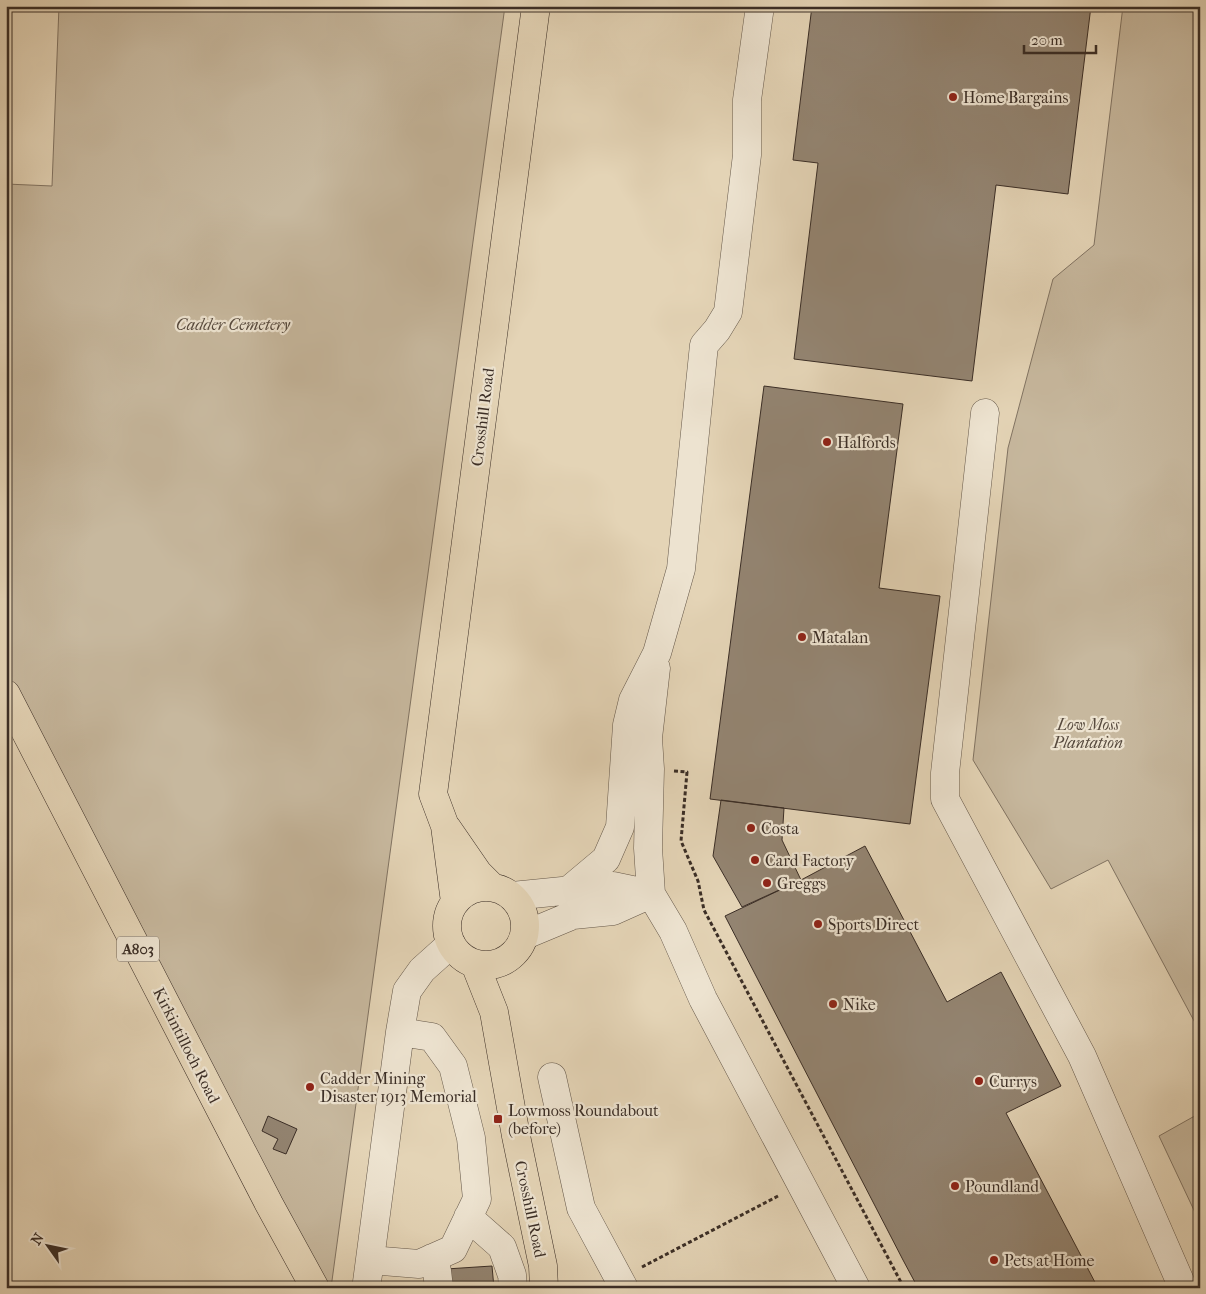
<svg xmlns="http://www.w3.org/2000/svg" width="1206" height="1294" font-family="'IM FELL French Canon',serif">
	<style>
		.green { fill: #c7b89e; stroke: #817362 }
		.building { fill: #938471; stroke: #3b2e26 }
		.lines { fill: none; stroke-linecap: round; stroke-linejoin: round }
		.minor-casing { stroke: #65584a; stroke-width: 29 }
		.major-casing { stroke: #3b2e26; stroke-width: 29 }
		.path { stroke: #3b2e26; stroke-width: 3; stroke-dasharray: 4 2.5; stroke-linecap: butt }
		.minor { stroke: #ede3d0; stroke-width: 28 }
		.major { stroke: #e4d4b6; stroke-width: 28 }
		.poi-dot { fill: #8f2418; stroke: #ede3d0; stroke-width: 2 }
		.labels { text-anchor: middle; stroke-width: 4.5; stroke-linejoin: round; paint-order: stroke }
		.shield { fill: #ede3d0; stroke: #706459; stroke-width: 1 }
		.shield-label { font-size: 15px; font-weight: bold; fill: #3b2e26 }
		.poi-label { font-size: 16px; fill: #3b2e26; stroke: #ede3d0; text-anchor: start }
		.park-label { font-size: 16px; font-style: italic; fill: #574a3e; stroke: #ede3d0 }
		.street-label { font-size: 16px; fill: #3b2e26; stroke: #ede3d0 }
	</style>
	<rect width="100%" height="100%" fill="#e4d4b6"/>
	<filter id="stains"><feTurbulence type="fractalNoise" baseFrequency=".004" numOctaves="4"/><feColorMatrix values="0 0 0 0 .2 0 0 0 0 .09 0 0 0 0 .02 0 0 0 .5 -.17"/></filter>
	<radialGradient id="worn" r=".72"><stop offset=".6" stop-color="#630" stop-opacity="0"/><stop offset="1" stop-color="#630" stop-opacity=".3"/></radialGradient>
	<!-- green -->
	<path class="green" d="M59 6H505L331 1288H326L6 677V184L52 186Z
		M1123 6H1200V1032L1108 860 1051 889 973 760 1008 448 1053 279 1094 245Z
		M1200 1113V1223L1159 1136Z"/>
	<!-- building -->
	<path class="building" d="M812 6H1091L1068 194 996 185 972 381 794 359 818 163 793 160Z
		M764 386 903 404 879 588 940 596 910 824 710 799Z
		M721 800 784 808 782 840 801 880 742 907 713 856Z
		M865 846 947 1002 1001 972 1061 1086 1006 1113 1098 1288H918L903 1260 725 916 801 880Z
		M268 1116 297 1129 286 1154 273 1149 278 1139 262 1131Z
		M492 1266 494 1288H447L446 1269Z"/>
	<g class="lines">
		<defs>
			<path id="minor" d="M985 413 945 773V799L1082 1056 1183 1288
				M656 668 648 738 650 769 648 848 651 894 673 931 703 999 856 1288
				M569 890 606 859 620 827 627 725 633 700 657 653 681 569 704 345 717 330 728 312 747 155V100L760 6
				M512 896 613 886 651 894
				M525 935 573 915 613 911 651 894
				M552 1077 581 1208 624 1288
				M468 1217 502 1247 512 1275 513 1288
				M432 1258 437 1271 439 1288
				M370 1260 419 1264 453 1249 477 1199 471 1138 453 1066 432 1037 400 1032
				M367 1282 400 1032 407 991 422 970 451 944"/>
			<path id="major" d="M6 694 269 1204 315 1288
				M447 828 478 873 491 886
				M447 926a39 39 0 1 1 78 0a39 39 0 1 1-78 0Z
				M455 902 445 826 433 794 536 6
				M475 964 494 1012 516 1136 543 1266 544 1288"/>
		</defs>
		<!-- minor casing -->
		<use href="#minor" class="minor-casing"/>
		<!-- major casing -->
		<use href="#major" class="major-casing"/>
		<!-- path -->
		<path class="path" d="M674 771 687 772 681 841 698 881 704 910 904 1288
			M642 1267 778 1196"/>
		<!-- minor -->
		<use href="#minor" class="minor"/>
		<!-- major -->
		<use href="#major" class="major"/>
	</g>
	<!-- markers -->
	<g class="poi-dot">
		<circle cx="953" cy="97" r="5"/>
		<circle cx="827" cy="442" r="5"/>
		<circle cx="802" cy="637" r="5"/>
		<circle cx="751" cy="828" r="5"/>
		<circle cx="755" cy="860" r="5"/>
		<circle cx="767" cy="883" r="5"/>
		<circle cx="818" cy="924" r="5"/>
		<circle cx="833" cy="1004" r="5"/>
		<circle cx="979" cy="1081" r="5"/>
		<circle cx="310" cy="1087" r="5"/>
		<rect x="493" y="1114" width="10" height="10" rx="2.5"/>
		<circle cx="955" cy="1186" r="5"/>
		<circle cx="994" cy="1260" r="5"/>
	</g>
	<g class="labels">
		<!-- shield labels -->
		<rect class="shield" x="117" y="936.5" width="42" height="25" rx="4"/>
		<g class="shield-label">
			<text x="138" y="954">A803</text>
		</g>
		<!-- poi labels -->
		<g class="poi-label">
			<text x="963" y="103">Home Bargains</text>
			<text x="837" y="448">Halfords</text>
			<text x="812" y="643">Matalan</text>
			<text x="761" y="834">Costa</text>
			<text x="765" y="866">Card Factory</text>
			<text x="777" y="889">Greggs</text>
			<text x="828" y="930">Sports Direct</text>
			<text x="843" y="1010">Nike</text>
			<text x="320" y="1084">Cadder Mining<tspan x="320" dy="18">Disaster 1913 Memorial</tspan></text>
			<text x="989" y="1087">Currys</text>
			<text x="508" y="1116">Lowmoss Roundabout<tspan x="508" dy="18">(before)</tspan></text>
			<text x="965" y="1192">Poundland</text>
			<text x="1004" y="1266">Pets at Home</text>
		</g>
		<!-- park labels -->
		<g class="park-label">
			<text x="233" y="330">Cadder Cemetery</text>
			<text x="1088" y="730">Low Moss<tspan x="1088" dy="18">Plantation</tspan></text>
		</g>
		<!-- street labels -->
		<g class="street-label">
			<text transform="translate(482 417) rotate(-83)" y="6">Crosshill Road</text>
			<text transform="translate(187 1045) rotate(63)" y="6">Kirkintilloch Road</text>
			<text transform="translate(531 1209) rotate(78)" y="6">Crosshill Road</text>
		</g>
	</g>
	<!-- margin -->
	<rect width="1206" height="1294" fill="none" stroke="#e4d4b6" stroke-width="25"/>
	<rect x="8" y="8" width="1191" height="1279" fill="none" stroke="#3b2e26" stroke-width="2.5"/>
	<rect x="12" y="12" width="1181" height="1269" fill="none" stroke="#3b2e26"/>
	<!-- north arrow -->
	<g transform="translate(48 1246) rotate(303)" stroke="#ede3d0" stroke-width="4" paint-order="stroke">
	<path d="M0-4L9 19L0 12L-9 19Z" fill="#3b2e26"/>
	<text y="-8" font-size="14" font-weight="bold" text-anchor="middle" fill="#3b2e26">N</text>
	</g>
	<!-- scale -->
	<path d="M1024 45v8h72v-8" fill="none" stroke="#3b2e26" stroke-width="2.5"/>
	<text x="1031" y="45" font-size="15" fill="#3b2e26" stroke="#ede3d0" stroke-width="4" paint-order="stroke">20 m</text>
	<rect width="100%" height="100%" filter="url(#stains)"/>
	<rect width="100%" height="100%" fill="url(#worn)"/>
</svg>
